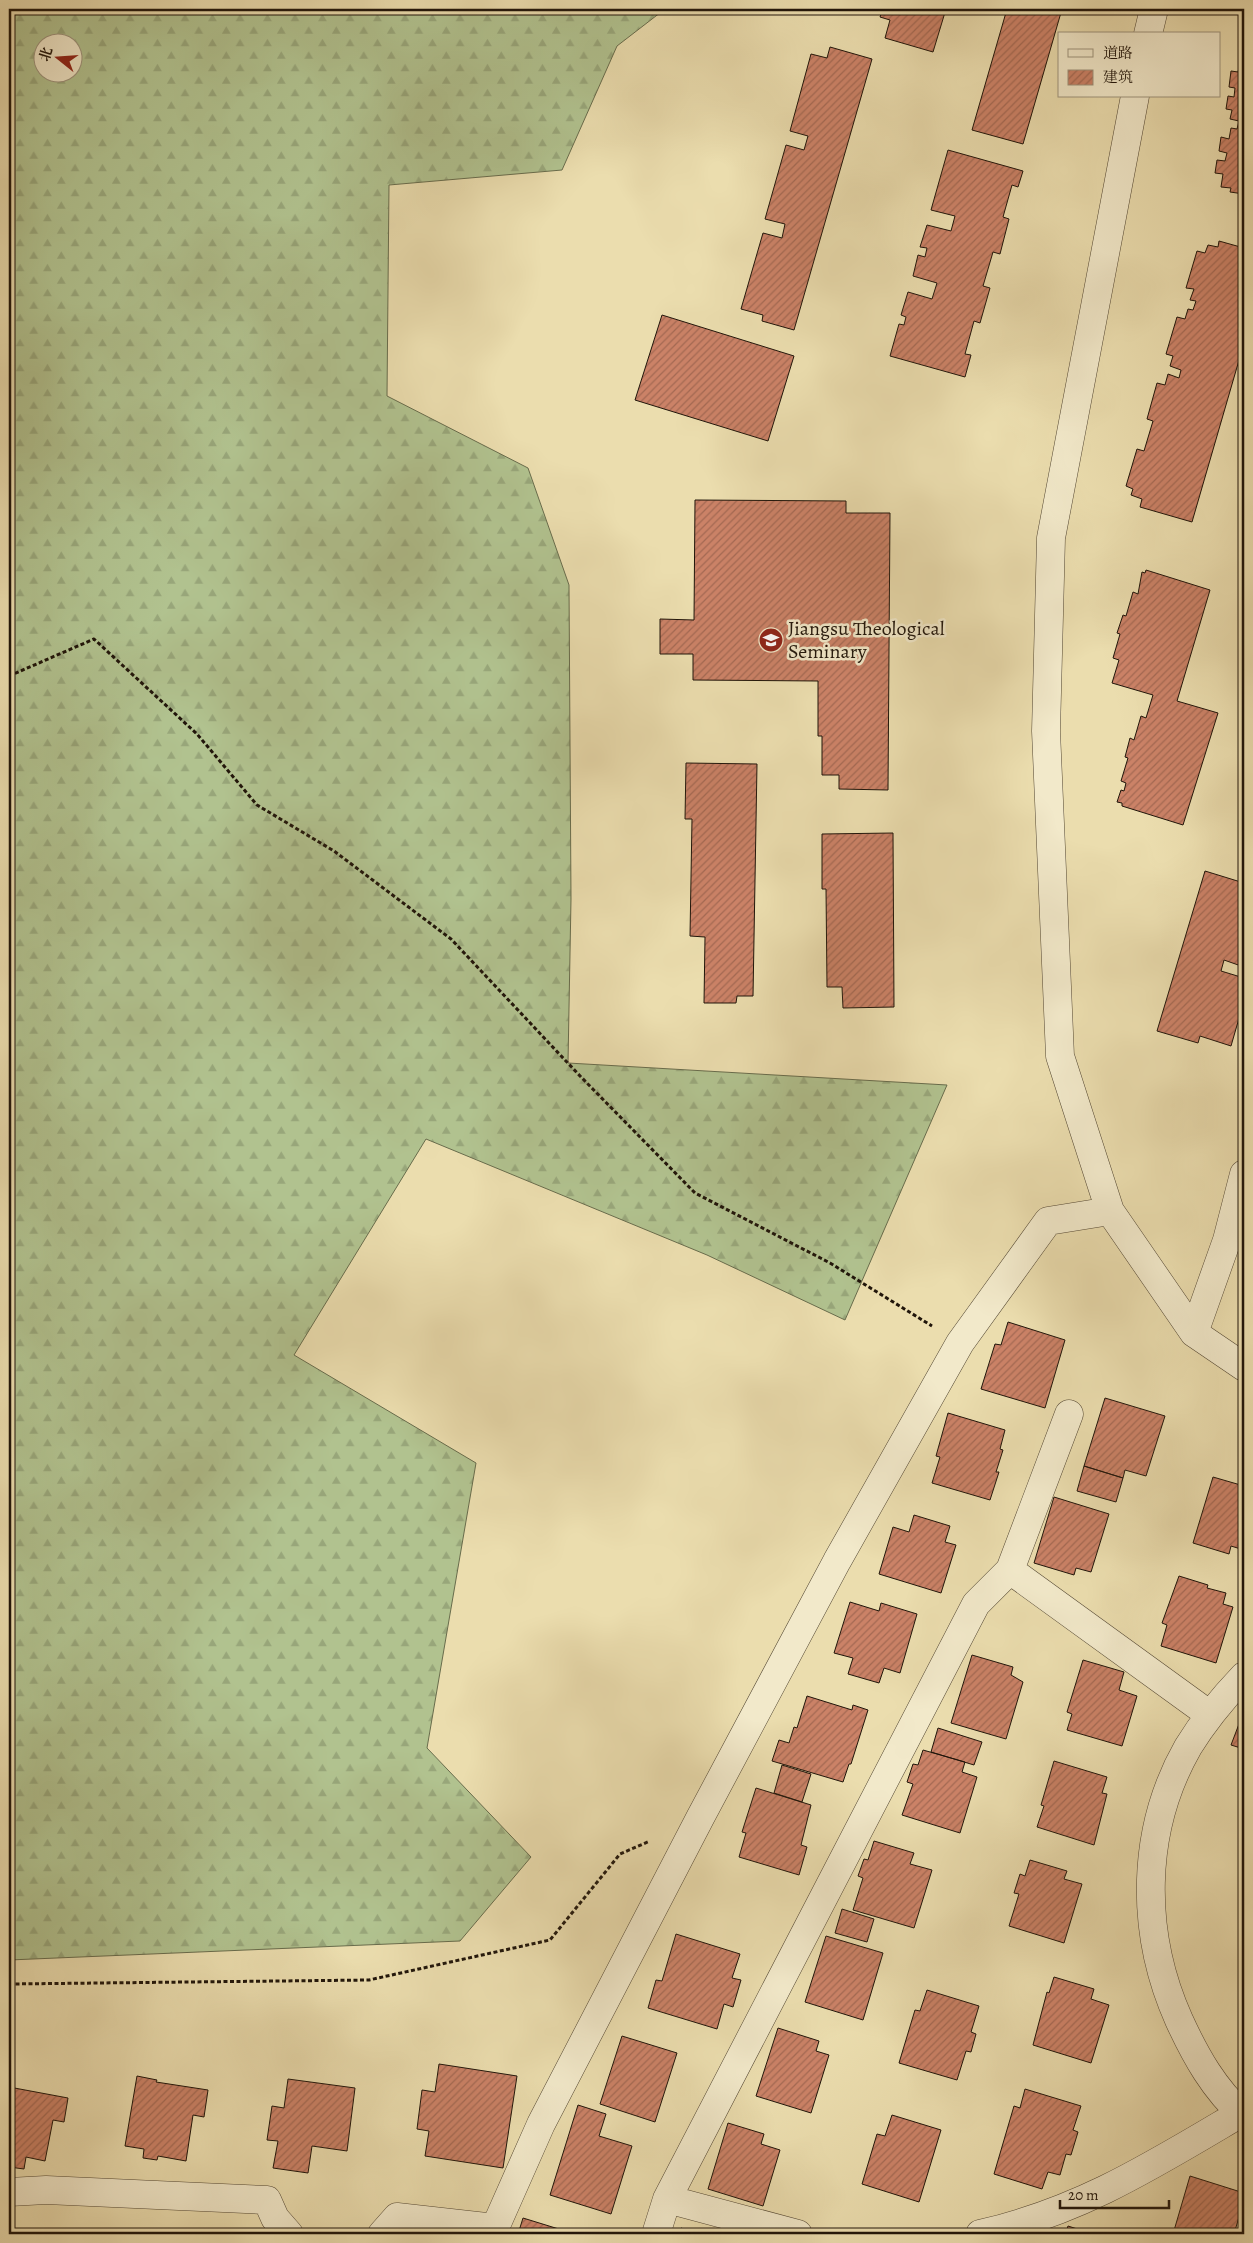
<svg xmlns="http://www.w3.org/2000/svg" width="1253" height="2243" font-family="Alegreya,'Noto Serif SC',serif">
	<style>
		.forest { fill: url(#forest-firs); stroke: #686c4c; fill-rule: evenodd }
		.building { fill: url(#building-hatch); stroke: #20150a }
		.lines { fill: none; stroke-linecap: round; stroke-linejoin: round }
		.minor-casing { stroke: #534733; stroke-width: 29 }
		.path { stroke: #20150a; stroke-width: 3; stroke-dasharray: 4 2.5; stroke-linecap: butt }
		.minor { stroke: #f2e9ca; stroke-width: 28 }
		.labels { text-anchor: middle; stroke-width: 5; stroke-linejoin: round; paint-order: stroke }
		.poi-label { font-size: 20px; fill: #20150a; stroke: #f2e9ca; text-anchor: start }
	</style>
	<defs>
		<pattern id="forest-firs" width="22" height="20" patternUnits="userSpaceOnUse" patternTransform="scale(1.25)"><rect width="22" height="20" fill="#b1c28f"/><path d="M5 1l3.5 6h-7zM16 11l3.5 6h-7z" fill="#98a67a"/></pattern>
		<pattern id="building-hatch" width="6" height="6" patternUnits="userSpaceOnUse" patternTransform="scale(1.25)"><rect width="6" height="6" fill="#cb8267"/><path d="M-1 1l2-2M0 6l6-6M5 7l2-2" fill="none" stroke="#a46953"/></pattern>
	</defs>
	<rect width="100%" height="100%" fill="#ebddae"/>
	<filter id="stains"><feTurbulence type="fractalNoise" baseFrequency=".004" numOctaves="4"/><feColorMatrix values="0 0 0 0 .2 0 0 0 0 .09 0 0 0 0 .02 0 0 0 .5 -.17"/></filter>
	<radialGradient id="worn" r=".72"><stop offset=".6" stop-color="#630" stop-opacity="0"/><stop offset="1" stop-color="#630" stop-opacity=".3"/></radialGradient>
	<!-- forest -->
	<path class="forest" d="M9 9H665L617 46 562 170 389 185 387 396 528 468 569 585 571 899 568 1063 947 1085 845 1320 707 1255 426 1139 294 1355 476 1463 427 1748 531 1857 460 1941 9 1960ZM42 42H72V72H42Z"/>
	<!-- building -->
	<path class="building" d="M883 9H946L933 52 885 38 890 20 880 17Z
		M1007 9H1062L1023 144 972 130Z
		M830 47 872 59 794 330 762 321 763 315 741 309 763 233 782 238 785 224 765 219 786 145 804 150 808 136 790 131 811 54 827 58Z
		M1240 63H1244V194L1230 192 1231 188 1221 187 1223 174 1215 173 1217 160 1225 161 1227 153 1219 151 1221 137 1229 139 1231 128 1237 129 1239 121 1230 119 1232 110 1226 109 1228 96 1234 97 1235 88 1229 87 1231 71 1238 72Z
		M948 150 1023 171 1018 187 1012 185 1003 217 1009 219 1000 254 993 252 983 286 990 288 980 323 974 321 965 354 971 355 965 377 890 356 899 324 904 325 906 317 901 315 908 292 932 299 937 283 913 276 918 255 925 257 927 248 920 247 927 225 951 231 955 216 931 210Z
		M1219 241 1244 248V343L1192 522 1140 507 1142 499 1131 495 1133 489 1126 486 1137 449 1144 451 1153 421 1147 419 1157 383 1165 385 1168 374 1179 378 1181 370 1170 366 1173 356 1166 354 1177 317 1185 319 1188 309 1193 310 1196 301 1190 300 1194 289 1186 288 1197 251 1205 253 1208 245 1218 247Z
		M662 315 794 356 768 441 635 400Z
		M695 500 846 501V513H890L888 790 839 789V775H822V736H818V681L693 680V654H660V619L694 620Z
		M1146 570 1210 590 1177 701 1218 713 1183 825 1122 806V803L1117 802 1121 790 1124 791 1126 783 1121 781 1128 758 1125 757 1130 738 1134 740 1141 716 1146 718 1153 695 1112 683 1119 660 1113 658 1120 634 1117 633 1123 615 1126 616 1133 592 1138 594 1142 572 1145 573Z
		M686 763 757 764 753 996H737L736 1003H704L705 937 690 936 692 819H685Z
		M893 833 894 1007 843 1008 842 987H827L826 889H822V834Z
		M1205 871 1244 883V895L1241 907 1244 908V967L1224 960 1221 971 1244 978V1001L1231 1046 1200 1036 1198 1043 1157 1031Z
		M1008 1322 1065 1340 1045 1408 981 1389 995 1344 1001 1345Z
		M1105 1398 1165 1416 1146 1476 1125 1470 1123 1478 1084 1466Z
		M948 1413 1005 1430 1000 1449 1003 1450 996 1472H999L990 1500 932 1483 940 1457 936 1456Z
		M1084 1466 1123 1478 1116 1502 1077 1491Z
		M1213 1477 1244 1486V1550L1231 1546 1229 1554 1193 1543Z
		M1054 1497 1109 1514 1091 1572 1076 1568 1074 1575 1034 1563Z
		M914 1515 950 1526 945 1542 956 1545 941 1593 879 1574 893 1527 909 1532Z
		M1179 1576 1208 1585 1207 1588 1226 1593 1223 1604 1233 1607 1216 1663 1161 1646 1167 1625 1162 1623Z
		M850 1602 879 1611 881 1603 917 1614 900 1673 884 1668 879 1683 848 1674 853 1658 834 1653Z
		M972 1655 1013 1667 1011 1675 1023 1682 1006 1739 951 1723Z
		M1083 1660 1124 1672 1119 1690 1137 1696 1122 1746 1067 1730 1072 1714 1067 1712Z
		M807 1696 852 1710 853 1705 868 1710 851 1764H849L843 1782 772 1761 779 1740 789 1743 794 1727 797 1728Z
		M1244 1716V1749L1231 1745 1239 1724Z
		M938 1728 982 1742 974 1765 931 1752Z
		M923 1750 965 1762 962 1772 977 1777 960 1833 902 1815 913 1784 907 1782 913 1764 918 1765Z
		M1054 1761 1107 1777 1102 1793 1107 1794 1094 1845 1037 1827 1044 1806 1041 1805Z
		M782 1765 811 1774 802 1802 774 1793Z
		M756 1788 811 1805 801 1845 807 1847 799 1875 739 1857 746 1833 742 1832Z
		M874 1841 914 1853 910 1864 932 1870 914 1928 853 1910 863 1878 858 1876 864 1859 868 1860Z
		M1030 1860 1067 1871 1064 1879 1082 1884 1064 1943 1009 1926 1019 1894 1014 1893 1020 1874 1025 1876Z
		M842 1909 874 1919 867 1942 835 1933Z
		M676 1934 740 1954 732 1978 741 1980 733 2007 724 2004 717 2029 648 2008 656 1980 662 1981Z
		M826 1936 883 1953 863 2020 805 2002Z
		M1054 1977 1094 1989 1091 1999 1109 2005 1091 2063 1033 2045 1047 1992 1049 1993Z
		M927 1990 979 2006 971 2032 976 2034 971 2052 966 2051 957 2080 899 2063 915 2010 920 2011Z
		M778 2028 819 2041 816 2051 829 2055 811 2113 756 2096Z
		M622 2036 677 2053 655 2122 600 2104Z
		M439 2064 517 2076 503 2168 425 2156 429 2131 417 2129 422 2090 435 2092Z
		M137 2076 157 2080 156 2082 208 2090 204 2117 193 2115 186 2161 158 2156 157 2160 143 2158 144 2149 125 2146Z
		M288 2079 355 2088 347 2151 312 2146 308 2173 273 2168 278 2141 267 2140 272 2106 284 2108Z
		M9 2087 68 2098 64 2122 53 2120 45 2161 26 2157 24 2169 9 2167Z
		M1025 2089 1081 2106 1073 2130 1078 2132 1071 2155 1066 2154 1060 2175 1048 2172 1042 2189 994 2174 1014 2106 1020 2108Z
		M578 2105 606 2114 599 2136 632 2146 611 2214 550 2195Z
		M892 2115 941 2130 919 2202 862 2184 877 2134 885 2136Z
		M728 2123 764 2134 761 2144 780 2150 763 2206 708 2189Z
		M1190 2176 1244 2193V2200L1234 2234H1173Z
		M523 2218 575 2234H518Z
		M1068 2226 1093 2234H1065Z
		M681 2228 700 2234H679Z"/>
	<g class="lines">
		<defs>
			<path id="minor" d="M1148 34 1154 9
				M1135 96 1051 538 1046 731 1060 1056 1110 1211 1194 1333 1244 1367
				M1194 1333 1227 1240 1244 1174
				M1010 1570 1210 1715
				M1244 1676C1223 1698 1204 1721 1188 1747 1140 1831 1140 1933 1179 2020 1196 2057 1214 2089 1244 2116
				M9 2192 46 2190 267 2200 275 2218 289 2234
				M667 2199 798 2234
				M382 2234 397 2217 495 2228 541 2124 700 1818 837 1561 960 1343 1048 1221 1110 1211
				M656 2234 667 2199 976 1604 1010 1570 1069 1414
				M980 2234C1081 2211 1153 2165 1241 2113"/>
		</defs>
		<!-- minor casing -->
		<use href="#minor" class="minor-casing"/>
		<!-- path -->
		<path class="path" d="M9 676 94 639 197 734 257 805 334 851 451 939 581 1077 695 1193 830 1263 932 1326
			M9 1984 369 1980 550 1940 620 1854 650 1841"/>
		<!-- minor -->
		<use href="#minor" class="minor"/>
	</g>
	<!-- icons -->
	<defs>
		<symbol id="university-disc" viewBox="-11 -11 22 22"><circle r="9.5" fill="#8f2418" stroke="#f2e9ca"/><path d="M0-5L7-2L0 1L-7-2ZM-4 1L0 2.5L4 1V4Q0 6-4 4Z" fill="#fff"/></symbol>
	</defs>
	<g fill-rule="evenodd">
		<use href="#university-disc" x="757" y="626" width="28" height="28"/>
	</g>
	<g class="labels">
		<!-- poi labels -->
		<g class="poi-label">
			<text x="788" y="635">Jiangsu Theological<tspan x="788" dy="23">Seminary</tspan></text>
		</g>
	</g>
	<!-- margin -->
	<rect width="1253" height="2243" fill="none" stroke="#ebddae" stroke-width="30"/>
	<rect x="10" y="10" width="1233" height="2223" fill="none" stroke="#20150a" stroke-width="2.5"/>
	<rect x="15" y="15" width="1223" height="2213" fill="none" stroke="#20150a"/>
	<!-- legend -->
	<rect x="1058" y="32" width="162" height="65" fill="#f2e9ca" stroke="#9e947d"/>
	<rect x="1068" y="49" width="25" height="8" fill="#f2e9ca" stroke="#9e947d"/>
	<text x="1103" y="58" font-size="15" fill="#20150a">道路</text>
	<rect x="1068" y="70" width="25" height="15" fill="url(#building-hatch)" stroke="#9e947d"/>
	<text x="1103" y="82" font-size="15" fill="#20150a">建筑</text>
	<!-- north arrow -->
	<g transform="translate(58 58) rotate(287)"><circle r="24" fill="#f2e9ca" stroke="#9e947d"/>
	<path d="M0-4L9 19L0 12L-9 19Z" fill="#8f2418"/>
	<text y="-8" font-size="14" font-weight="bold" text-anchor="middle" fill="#20150a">北</text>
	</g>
	<!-- scale -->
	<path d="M1060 2200v8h109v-8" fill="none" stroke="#20150a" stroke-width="2.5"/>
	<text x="1068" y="2200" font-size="15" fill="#20150a" stroke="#f2e9ca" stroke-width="4" paint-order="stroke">20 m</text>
	<rect width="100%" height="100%" filter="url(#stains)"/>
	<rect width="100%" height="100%" fill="url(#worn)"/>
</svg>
